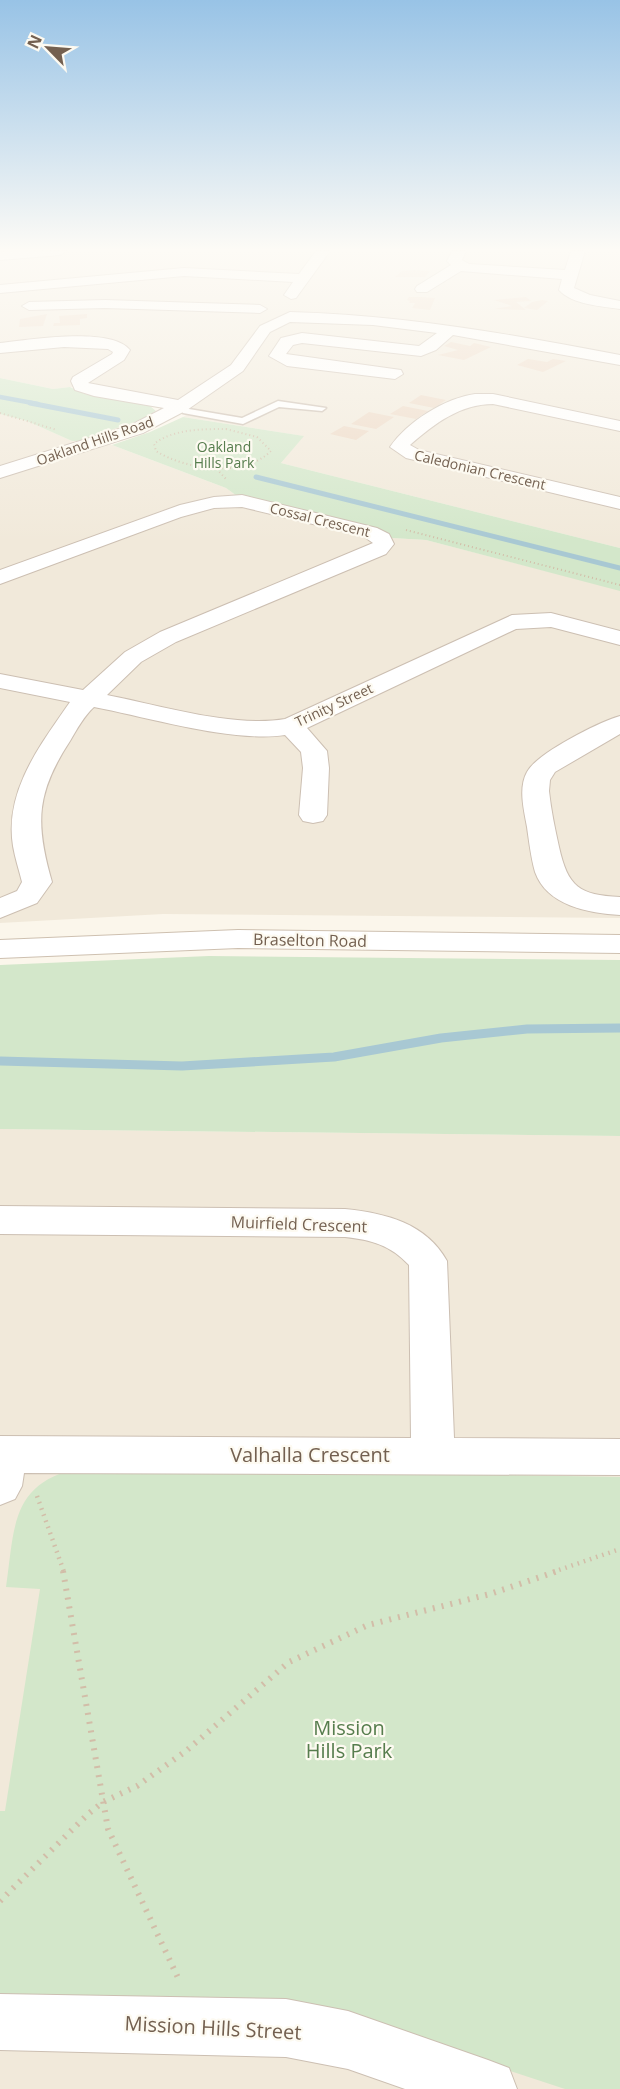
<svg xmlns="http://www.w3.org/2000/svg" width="620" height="2089" font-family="'Open Sans',sans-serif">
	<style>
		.residential { fill: #f1e9da }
		.green { fill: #d3e7ca }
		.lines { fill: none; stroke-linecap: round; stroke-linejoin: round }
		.stream-far2 { stroke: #a8c8d3; stroke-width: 4.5 }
		.stream-far1 { stroke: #a8c8d3; stroke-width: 5 }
		.stream { stroke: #a8c8d3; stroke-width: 9 }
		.building { fill: #edd9c6 }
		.lane-casing { stroke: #ccbfb2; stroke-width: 3 }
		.street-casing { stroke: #ccbfb2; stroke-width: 2 }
		.secondary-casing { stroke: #cec0b0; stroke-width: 2 }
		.path-far2 { stroke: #d2bda8; stroke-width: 2; stroke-dasharray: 1 3; stroke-linecap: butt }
		.path-far1 { stroke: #d2bda8; stroke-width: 4.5; stroke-dasharray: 1.5 5; stroke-linecap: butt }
		.path { stroke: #d2bda8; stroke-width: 6; stroke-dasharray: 2 7; stroke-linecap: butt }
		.lane { fill: #fff; fill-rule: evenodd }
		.street { fill: #fff; fill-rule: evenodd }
		.secondary { fill: #fff; fill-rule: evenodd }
		.labels { text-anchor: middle; stroke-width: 4.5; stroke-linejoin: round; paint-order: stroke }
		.far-street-label { font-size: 14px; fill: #736050; stroke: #fdfaf1 }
		.far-park-label { font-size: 14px; fill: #567d4d; stroke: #fdfaf1 }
		.street-label { font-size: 16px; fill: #736050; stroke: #fdfaf1 }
		.near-street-label { font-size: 20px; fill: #736050; stroke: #fdfaf1 }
		.near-park-label { font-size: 20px; fill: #567d4d; stroke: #fdfaf1 }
	</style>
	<rect width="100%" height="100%" fill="#fbf6eb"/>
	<!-- residential -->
	<path class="residential" d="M0 251H620V548L281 463 303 436 183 417 189 413 80 386 53 389 0 378Z
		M0 414 27 421 72 441 112 445 226 488 243 500 392 538 426 540 620 590V918L163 914 0 923Z
		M0 1129 620 1136V2089H0Z"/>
	<!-- green -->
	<path class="green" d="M0 378 53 389 70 387 85 394 150 406 156 411 141 420 78 441H72L27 421 0 414Z
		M183 417 304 436 281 463 620 548V591L426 540 392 538 379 531 255 498 237 496 226 488 112 445 150 432Z
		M209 956 620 960V1136L0 1129V965Z
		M82 1467 620 1477V2089H565L297 2001 0 1999V1811H5L40 1589 6 1587C15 1526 10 1483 82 1467Z"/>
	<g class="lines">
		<!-- stream-far2 -->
		<path class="stream-far2" d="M0 397 38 404"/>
		<!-- stream-far1 -->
		<path class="stream-far1" d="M30 403 118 420
			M256 477 620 568"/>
		<!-- stream -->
		<path class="stream" d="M0 1061 182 1066 334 1057 441 1038 527 1029 620 1028"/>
	</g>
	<!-- building -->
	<path class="building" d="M414 270 430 271 425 277H395L402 271Z
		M409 297H420L435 298 430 310 412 308 415 303H409L410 301 407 300Z
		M526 297 531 301 516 302 526 310 494 309 512 306 494 300Z
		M542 300 548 301 537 310 524 308 532 302Z
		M47 314 43 326 19 327 20 319Z
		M87 314V318L80 319V325L53 326 54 323H60L59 316Z
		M451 342 470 346 474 343 491 347 464 360 438 355 458 350 444 346Z
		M528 359 547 362 553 359 566 361 543 372 517 365Z
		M421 395 446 400 434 408 409 403Z
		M403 406 428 411 416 419 390 414Z
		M369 412 394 417 376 429 351 424Z
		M344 426 369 431 356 440 330 434Z"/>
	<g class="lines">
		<defs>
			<path id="lane" d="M278 401 326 408 322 411 279 407 243 424 183 413 177 406 181 403 189 409 242 418Z"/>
			<path id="street" d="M67 251 60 255 0 260V252Z
				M316 251H330L296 298 291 299 284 295 293 282 184 276 0 293V285L184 268 299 274Z
				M452 251H466L462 260 469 264 565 270 571 251H585L574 288 590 295 620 301V309C601 306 573 305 559 290L562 279 461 271 427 292H417L415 289 417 286 451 265 447 261Z
				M105 300 260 305 267 309 260 313 105 308 29 310 22 306 29 302Z
				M290 312C402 315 510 334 620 355V365L453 335 436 350 421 356 302 343 293 345 286 354 401 370 403 374 395 379 287 366 269 356 281 338 302 333 419 346 437 333 373 325 290 322 270 332 243 371 187 410 143 433 0 478V466L131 425 164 408 94 396 75 390 71 381 73 377 112 354 113 352 108 349 64 347 0 353V343C28 340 111 326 130 350L124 360 88 383 178 400 231 365 260 326Z
				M475 394H493L620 421V431L493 404C460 404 434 424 410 445L419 450 620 497V509L406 458 390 447C407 422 445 398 475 394Z
				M242 495 377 528 389 534 394 544 386 554 176 642 141 662 107 695C159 705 233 728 285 719L512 615 551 613 620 631V645L551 627 516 629 307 728 327 751 329 768 327 815 323 821 313 823 303 821 299 815 303 768 301 752 285 735C233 743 147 717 94 707 84 716 77 729 70 741 36 793 35 823 52 882L37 903 0 918V898L17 891 22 882C19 870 15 858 13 846 4 791 41 744 70 702L0 688V674L83 690 125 652 160 632 373 543 363 536 242 507 214 508 181 517 0 584V570L180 505 214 497Z
				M620 716V734L555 772 550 780 549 791C551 810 555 829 559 847 568 887 579 895 620 897V915C589 913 547 906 535 872 531 858 529 841 527 827 524 810 518 788 527 772 537 753 599 722 620 716Z
				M0 1206 345 1209C385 1213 426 1223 447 1261L454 1438 620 1439V1475L24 1473 22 1486 15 1499 0 1505V1436L411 1438 409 1265C390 1245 372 1240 345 1237L0 1234Z
				M0 1994 286 1999 348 2011 488 2060 509 2068 517 2089H405L348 2069 286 2057 0 2050Z"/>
			<path id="secondary" d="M238 930 620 935V953L238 948 0 958V940Z"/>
		</defs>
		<!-- lane casing -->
		<use href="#lane" class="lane-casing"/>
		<!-- street casing -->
		<use href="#street" class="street-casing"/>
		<!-- secondary casing -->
		<use href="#secondary" class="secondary-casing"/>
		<!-- path-far2 -->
		<path class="path-far2" d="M0 413 57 430
			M226 429 257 437 271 451C244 478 186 470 156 451L154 444C173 429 202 429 226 429Z
			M214 466 226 479
			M406 530 620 585"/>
		<!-- path-far1 -->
		<path class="path-far1" d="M37 1496 64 1572
			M553 1572 620 1549"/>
		<!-- path -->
		<path class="path" d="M63 1571 108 1829 180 1982
			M0 1901 87 1815 103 1802 137 1786 186 1751 289 1662 368 1625 490 1594 558 1571"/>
		<!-- lane -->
		<use href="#lane" class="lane"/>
		<!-- street -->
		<use href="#street" class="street"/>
		<!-- secondary -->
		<use href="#secondary" class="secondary"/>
	</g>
	<!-- sky -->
	<linearGradient id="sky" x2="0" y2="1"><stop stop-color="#98c3e6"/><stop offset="0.46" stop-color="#fdfbf6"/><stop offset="1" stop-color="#fdfbf6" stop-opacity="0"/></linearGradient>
	<rect width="620" height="543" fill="url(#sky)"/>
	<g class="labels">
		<!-- far-street labels -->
		<g class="far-street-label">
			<text transform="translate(95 441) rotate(-19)" y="5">Oakland Hills Road</text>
			<text transform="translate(480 470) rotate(13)" y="5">Caledonian Crescent</text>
			<text transform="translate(320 520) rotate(14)" y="5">Cossal Crescent</text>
			<text transform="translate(334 705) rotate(-25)" y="5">Trinity Street</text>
		</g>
		<!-- far-park labels -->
		<g class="far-park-label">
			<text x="224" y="452">Oakland<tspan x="224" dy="16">Hills Park</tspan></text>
		</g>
		<!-- street labels -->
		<g class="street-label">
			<text transform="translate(310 940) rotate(1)" y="6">Braselton Road</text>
			<text transform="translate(299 1224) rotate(2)" y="6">Muirfield Crescent</text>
		</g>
		<!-- near-street labels -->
		<g class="near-street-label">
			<text x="310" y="1462">Valhalla Crescent</text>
			<text transform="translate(213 2028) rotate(3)" y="7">Mission Hills Street</text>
		</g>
		<!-- near-park labels -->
		<g class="near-park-label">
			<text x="349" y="1735">Mission<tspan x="349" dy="23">Hills Park</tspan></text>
		</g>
	</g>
	<!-- north arrow -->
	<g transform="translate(48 48) rotate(295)" stroke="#fdfaf1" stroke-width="4.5" paint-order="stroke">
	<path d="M0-4.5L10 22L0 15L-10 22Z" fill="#736050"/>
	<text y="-9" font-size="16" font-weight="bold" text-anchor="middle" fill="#736050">N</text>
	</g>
</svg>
